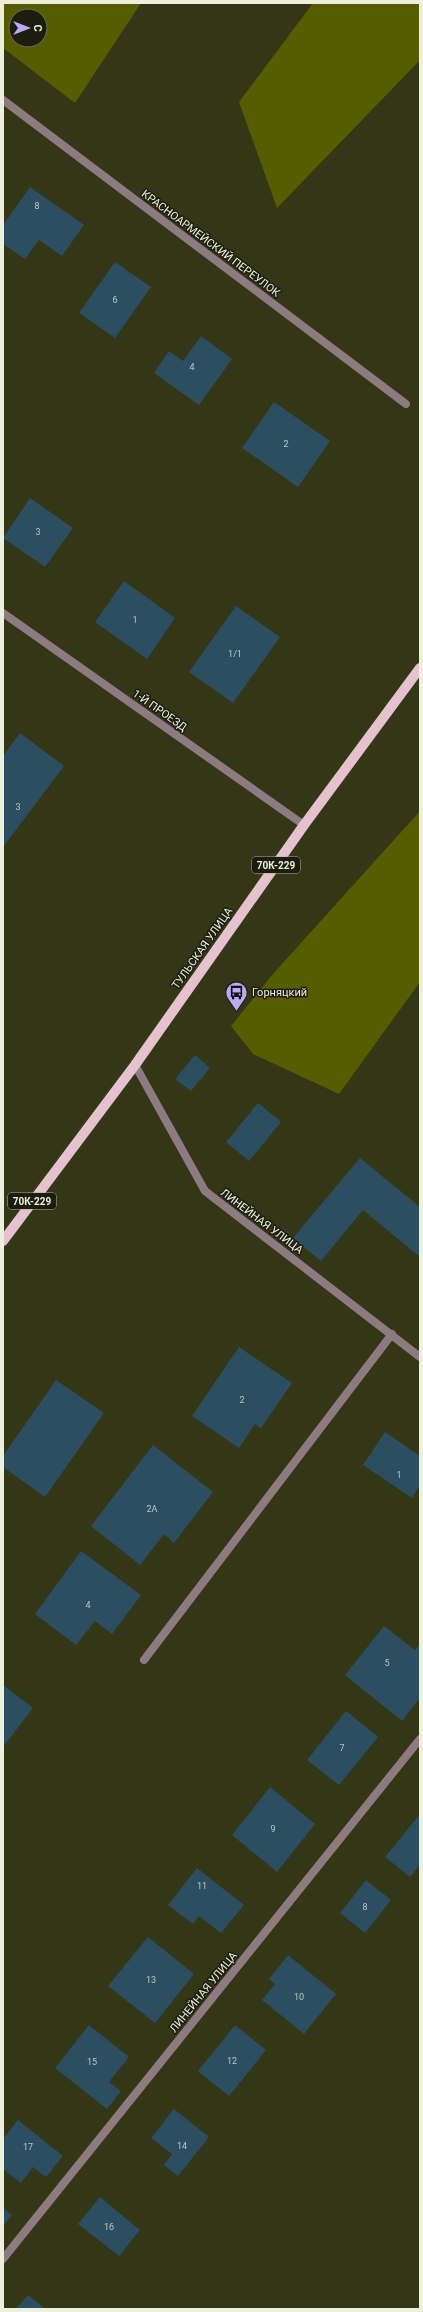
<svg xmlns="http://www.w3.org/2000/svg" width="423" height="2312" font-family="Roboto,sans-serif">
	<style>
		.green { fill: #565d00; fill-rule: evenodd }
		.building { fill: #2c4e61 }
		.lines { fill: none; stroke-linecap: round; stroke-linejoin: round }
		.minor { stroke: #8d7b81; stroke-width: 8 }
		.primary { stroke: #e6c2cf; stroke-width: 10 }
		.labels { text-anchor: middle; stroke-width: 3; stroke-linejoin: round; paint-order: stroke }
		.number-label { font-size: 9px; fill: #bcc8bd }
		.shield { fill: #1b1d0f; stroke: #adb19e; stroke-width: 1 }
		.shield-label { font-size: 10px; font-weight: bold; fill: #ecf0dc }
		.street-label { font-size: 11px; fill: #ecf0dc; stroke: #1b1d0f }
		.poi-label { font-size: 11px; fill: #ecf0dc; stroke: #1b1d0f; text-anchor: start }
	</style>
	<rect width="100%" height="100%" fill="#333716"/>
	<!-- green -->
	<path class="green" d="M3 3H141L75 103 3 48ZM16 16H40V40H16Z
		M313 3H420V60L277 208 239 102Z
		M420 811V982L339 1094 253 1054 231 1026 272 975Z"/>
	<!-- building -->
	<path class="building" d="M30 187 84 225 62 256 39 240 25 259 3 244V225Z
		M115 262 151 287 115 338 79 313Z
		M201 336 232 359 199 405 154 373 169 351 183 361Z
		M274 402 330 441 298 487 242 448Z
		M30 498 73 528 45 567 3 538Z
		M124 581 175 618 147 659 95 622Z
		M236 606 280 637 233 703 189 672Z
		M20 733 64 766 3 847V756Z
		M195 1055 210 1068 191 1091 175 1079Z
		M258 1103 281 1122 249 1161 226 1142Z
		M360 1158 420 1207V1257L363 1210 321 1261 293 1238Z
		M239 1347 292 1383 261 1428 255 1424 239 1448 192 1416Z
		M56 1380 104 1413 45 1497 3 1467V1456Z
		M385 1432 420 1456V1485L412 1498 363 1465Z
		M153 1445 213 1492 174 1543 164 1534 140 1565 91 1526Z
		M81 1551 141 1595 112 1634 95 1621 76 1645 35 1614Z
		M384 1626 415 1650 420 1643V1698L402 1721 345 1675Z
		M3 1685 33 1708 3 1747Z
		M346 1711 378 1737 339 1785 307 1760Z
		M270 1787 315 1824 277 1872 232 1835Z
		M420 1814V1865L410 1877 385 1857Z
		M197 1868 244 1905 221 1933 199 1916 193 1924 168 1905Z
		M366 1880 391 1900 365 1933 340 1913Z
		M148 1937 194 1974 155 2023 108 1986Z
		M288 1955 336 1994 304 2034 262 2000 275 1984 269 1979Z
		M89 2025 129 2057 109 2082 121 2091 107 2109 55 2068Z
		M235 2025 266 2050 229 2096 198 2071Z
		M174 2109 209 2137 178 2176 164 2165 172 2154 151 2138Z
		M18 2120 63 2156 46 2177 33 2167 21 2183 3 2169V2139Z
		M100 2197 140 2230 119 2256 78 2224Z
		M3 2208 12 2215 3 2226Z
		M28 2295 45 2309H16Z"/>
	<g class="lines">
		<!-- minor -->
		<path class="minor" d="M3 100 406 404
			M3 613 304 825
			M135 1065 205 1191 420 1357
			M144 1660 392 1334
			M3 2259 420 1739"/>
		<!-- primary -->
		<path class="primary" d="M3 1241 135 1065 304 825 420 668"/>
	</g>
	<!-- icons -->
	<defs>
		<symbol id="bus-pin" viewBox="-11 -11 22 30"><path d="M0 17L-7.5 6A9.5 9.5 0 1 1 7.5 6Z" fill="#bcaaf5" stroke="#1b1d0f"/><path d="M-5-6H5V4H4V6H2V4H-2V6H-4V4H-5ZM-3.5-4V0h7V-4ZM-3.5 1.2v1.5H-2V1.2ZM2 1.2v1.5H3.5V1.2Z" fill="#111"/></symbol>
	</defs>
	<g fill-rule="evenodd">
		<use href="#bus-pin" x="224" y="980" width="25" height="34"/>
	</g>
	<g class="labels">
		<!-- number labels -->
		<g class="number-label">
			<text x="37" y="209">8</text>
			<text x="115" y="303">6</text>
			<text x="192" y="370">4</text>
			<text x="286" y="447">2</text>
			<text x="38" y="535">3</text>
			<text x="135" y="623">1</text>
			<text x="235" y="657">1/1</text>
			<text x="18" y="810">3</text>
			<text x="242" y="1403">2</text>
			<text x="399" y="1478">1</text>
			<text x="152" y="1512">2А</text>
			<text x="88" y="1608">4</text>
			<text x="387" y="1666">5</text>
			<text x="342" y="1751">7</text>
			<text x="273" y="1832">9</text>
			<text x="202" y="1889">11</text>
			<text x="365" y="1910">8</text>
			<text x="151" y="1983">13</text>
			<text x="299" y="2000">10</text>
			<text x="232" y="2064">12</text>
			<text x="92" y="2065">15</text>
			<text x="182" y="2149">14</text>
			<text x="28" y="2150">17</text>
			<text x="109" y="2230">16</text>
		</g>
		<!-- shield labels -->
		<g class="shield">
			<rect x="252" y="857" width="48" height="16" rx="3"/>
			<rect x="8" y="1193" width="48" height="16" rx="3"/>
		</g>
		<g class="shield-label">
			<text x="276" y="869">70К-229</text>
			<text x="32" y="1205">70К-229</text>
		</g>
		<!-- street labels -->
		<g class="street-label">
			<text transform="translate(211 243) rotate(37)" y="4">КРАСНОАРМЕЙСКИЙ ПЕРЕУЛОК</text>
			<text transform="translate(160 710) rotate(35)" y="4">1-Й ПРОЕЗД</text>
			<text transform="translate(202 948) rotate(-55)" y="4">ТУЛЬСКАЯ УЛИЦА</text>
			<text transform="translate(262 1221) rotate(37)" y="4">ЛИНЕЙНАЯ УЛИЦА</text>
			<text transform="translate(203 1992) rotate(-51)" y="4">ЛИНЕЙНАЯ УЛИЦА</text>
		</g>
		<!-- poi labels -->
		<g class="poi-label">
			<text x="252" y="996">Горняцкий</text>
		</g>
	</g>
	<!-- border -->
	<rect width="423" height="2312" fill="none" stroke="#ecf0dc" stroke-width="8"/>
	<!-- north arrow -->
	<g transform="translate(28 28) rotate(90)"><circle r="19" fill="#1b1d0f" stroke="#6f7161"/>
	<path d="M0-3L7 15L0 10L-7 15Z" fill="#bcaaf5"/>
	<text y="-6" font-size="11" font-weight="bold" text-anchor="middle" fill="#ecf0dc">С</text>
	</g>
</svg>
